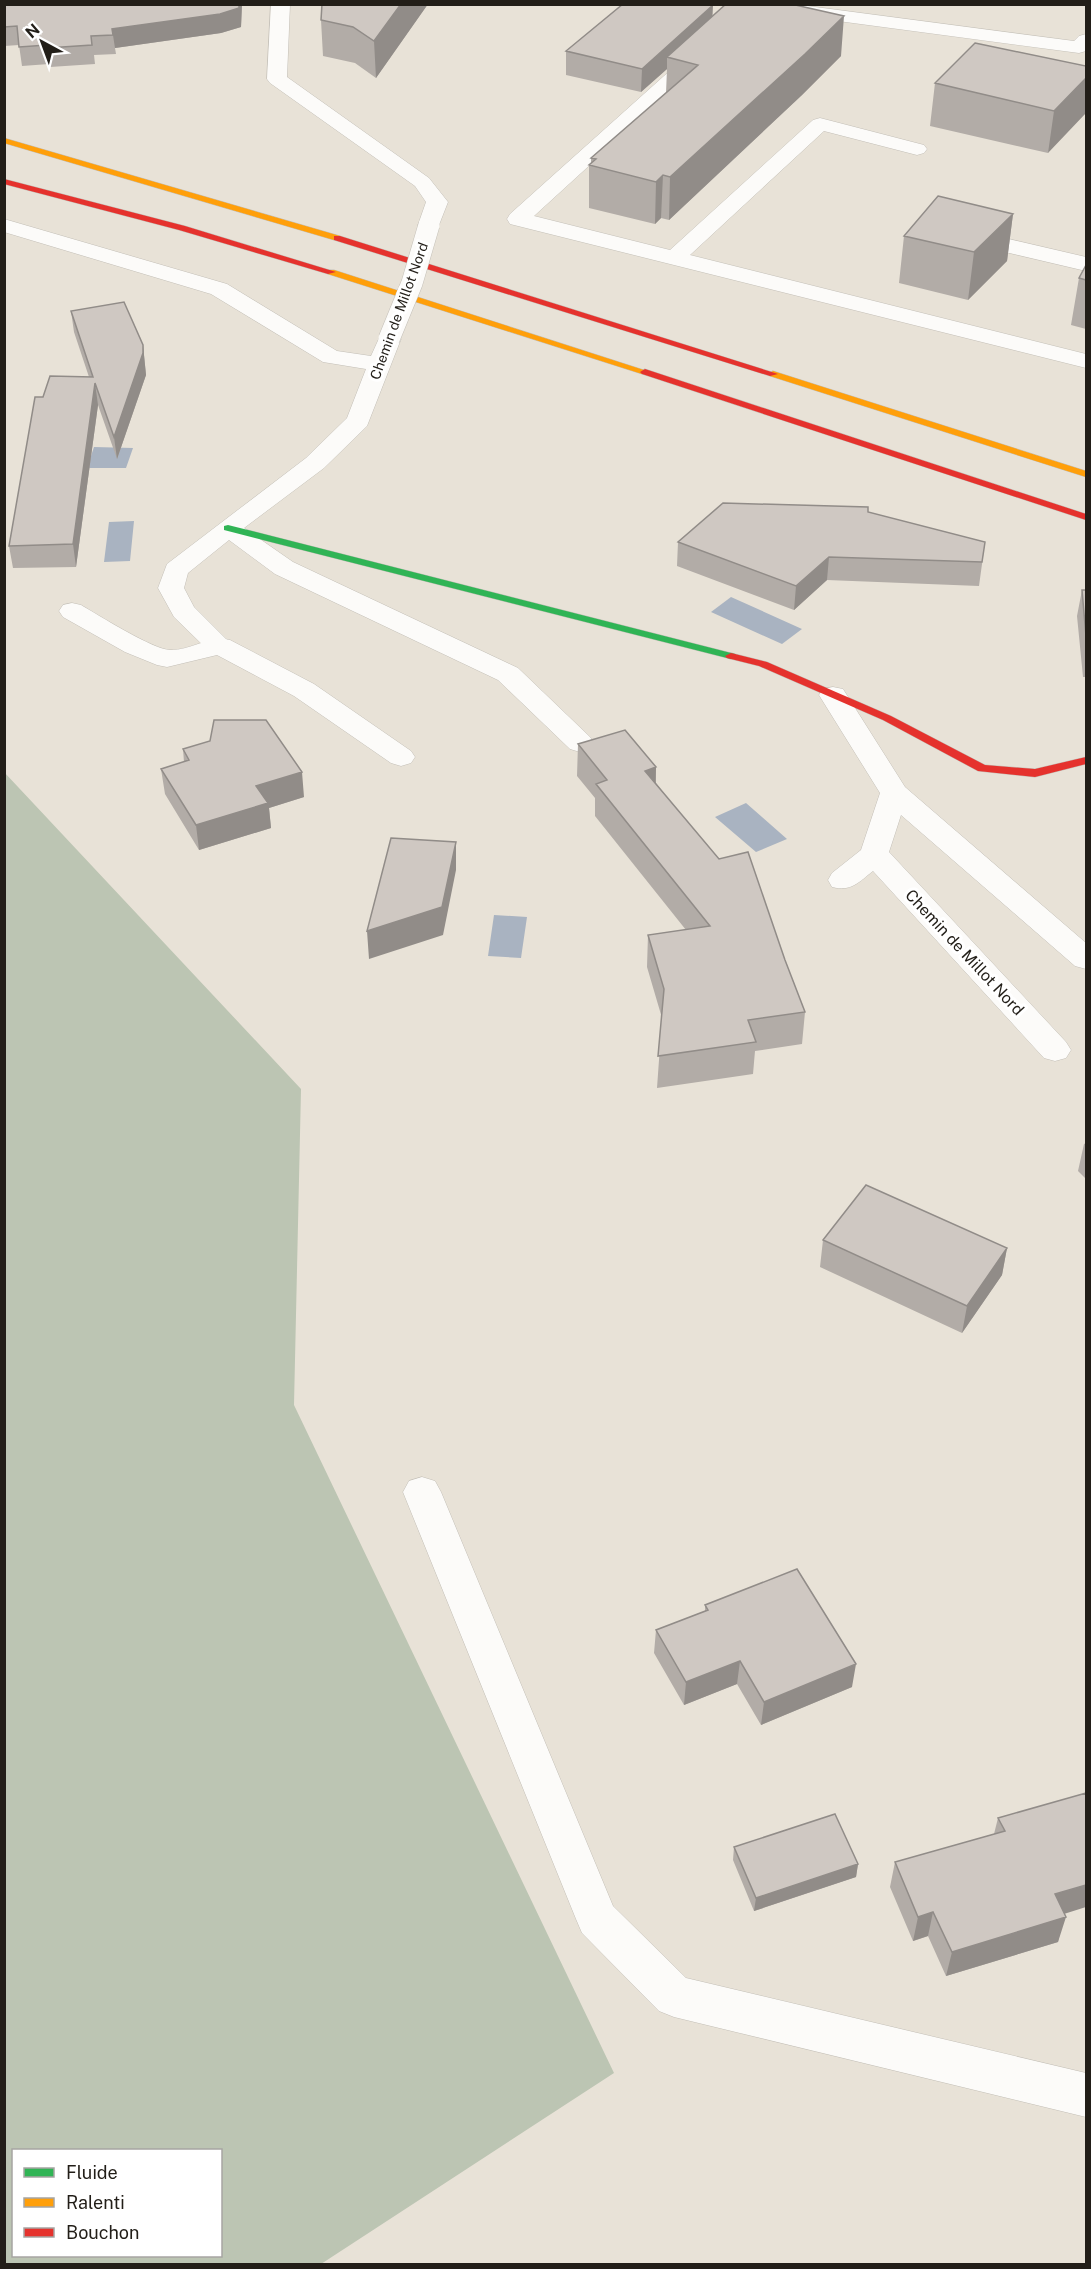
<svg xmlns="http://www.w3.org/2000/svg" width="1091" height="2269" font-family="'Public Sans',sans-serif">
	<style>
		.forest { fill: #bcc5b3; fill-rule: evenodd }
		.water { fill: #a9b3c1 }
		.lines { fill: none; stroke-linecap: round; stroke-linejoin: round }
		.lane-casing { stroke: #c3bfb7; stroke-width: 1 }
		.street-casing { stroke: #c3bfb7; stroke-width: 1 }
		.fast-casing { stroke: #c3bfb7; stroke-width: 1 }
		.slow-casing { stroke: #c3bfb7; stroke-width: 1 }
		.jam-casing { stroke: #c3bfb7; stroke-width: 1 }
		.lane { fill: #fcfbf9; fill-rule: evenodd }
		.street { fill: #fcfbf9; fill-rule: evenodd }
		.fast { fill: #30b455; fill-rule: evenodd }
		.slow { fill: #ff9f0a; fill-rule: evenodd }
		.jam { fill: #e5322d; fill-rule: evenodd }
		.street-bridge-casing { stroke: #c3bfb7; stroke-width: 22; stroke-linecap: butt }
		.street-bridge { stroke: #fcfbf9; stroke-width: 21 }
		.wall { fill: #b2aca7 }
		.shaded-wall { fill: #918c88 }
		.building { fill: #cfc8c2; stroke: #918c88; stroke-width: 1.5 }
		.labels { text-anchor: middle; stroke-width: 6; stroke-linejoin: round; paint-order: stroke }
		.far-street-label { font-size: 14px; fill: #221e18; stroke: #fff }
		.street-label { font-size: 16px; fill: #221e18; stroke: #fff }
	</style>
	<rect width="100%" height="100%" fill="#e8e2d7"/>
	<!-- forest -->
	<path class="forest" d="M4 772 301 1089 294 1405 614 2073 321 2264H5ZM14 2150H220V2256H14Z"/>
	<!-- water -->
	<path class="water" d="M94 447 133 448 126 468H87Z
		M134 521 130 561 104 562 109 522Z
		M731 597 802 629 782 644 711 612Z
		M746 803 787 839 756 852 715 817Z
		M494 915 527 917 521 958 488 956Z"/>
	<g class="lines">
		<defs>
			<path id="lane" d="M800 5 1074 41 1079 36 1086 34V51L1079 53 793 15 790 11 793 7Z
				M700 48 707 50 710 54 707 58 534 216 670 250 813 120 820 118 924 145 927 149 924 153 917 155 824 131 690 255 1086 354V368L510 224 507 219 510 214 693 50Z
				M966 229 1086 257V271L958 241 955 236 958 231Z
				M72 603 81 605C98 615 154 650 170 650 190 651 209 635 230 640L314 684 411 751 415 757 411 763 401 766 391 763 294 696 217 655 167 667 157 665 125 652 63 617 59 611 63 605Z
				M833 687 843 689 905 787 1086 943V969L1075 966 901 815 889 852 1066 1042 1071 1050 1066 1058 1055 1061 1044 1058 873 871C859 882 851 892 832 887L828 880 832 873 861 850 880 793 819 695 823 689Z
				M422 1477 435 1481 441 1492 613 1906 686 1978 1086 2073V2117L674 2017 659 2011 582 1933 576 1919 403 1492 409 1481Z"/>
			<path id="street" d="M271 4H290L287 77 429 178 448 202 437 230 429 232 421 230 418 225 426 202 415 186 270 83 267 79Z
				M4 219 227 284 337 351 371 356 381 334 389 332 397 334 401 339 367 426 324 468 244 528 293 562 518 668 590 737 594 743 590 749 580 752 570 749 498 680 275 574 229 540 188 573 184 588 194 607 233 646 230 652 220 654 210 652 174 617 158 588 167 564 306 458 347 418 366 369 323 362 211 294 4 232Z"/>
			<path id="fast" d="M228 525 735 654 737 656 731 659 224 530V526Z"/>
			<path id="slow" d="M4 138 340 236 341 238 334 240 4 143Z
				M328 270H334L650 372 642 374 328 274Z
				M773 371 1086 471V477L770 376 768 374Z"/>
			<path id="jam" d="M4 179 185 226 336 272 328 274 179 230 4 184Z
				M334 236H340L778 374 770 376 334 240Z
				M645 369 1086 514V520L642 374 640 372Z
				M731 653 767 662 891 716 985 765 1035 769 1086 757V764L1035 777 978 771 883 720 759 666 727 658 725 656Z"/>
		</defs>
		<!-- lane casing -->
		<use href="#lane" class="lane-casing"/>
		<!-- street casing -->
		<use href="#street" class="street-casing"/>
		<!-- fast casing -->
		<use href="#fast" class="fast-casing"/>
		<!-- slow casing -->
		<use href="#slow" class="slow-casing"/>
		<!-- jam casing -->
		<use href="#jam" class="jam-casing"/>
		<!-- lane -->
		<use href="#lane" class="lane"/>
		<!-- street -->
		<use href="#street" class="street"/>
		<!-- fast -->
		<use href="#fast" class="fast"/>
		<!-- slow -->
		<use href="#slow" class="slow"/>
		<!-- jam -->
		<use href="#jam" class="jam"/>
		<defs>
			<path id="street-bridge" d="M389 339 412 283 429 225"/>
		</defs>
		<!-- street-bridge casing -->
		<use href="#street-bridge" class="street-bridge-casing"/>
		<!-- street-bridge -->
		<use href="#street-bridge" class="street-bridge"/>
	</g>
	<!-- wall -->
	<path class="wall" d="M4 4H242L241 27 221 33 115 48 116 54 94 55 95 64 50 67 49 64 22 66 19 45 4 46Z
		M322 4H428L376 78 355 63 323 56 321 20Z
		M713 16 841 56 802 95 669 220 661 218 655 224 589 208V165L591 163V158L666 93 667 69 641 92 566 75V51Z
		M1086 66 1048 153 930 126 935 83Z
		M1013 214 1007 261 968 300 899 283 904 236Z
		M1086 265V329L1071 325 1079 278Z
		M71 311 143 345 146 375 117 459 98 405 76 567 13 568 9 546 43 397 89 377 74 332Z
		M868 512 985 542 979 586 827 580 794 610 677 566 678 542Z
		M1082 590H1086V677H1083L1077 616Z
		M578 744 656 767V783L785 960 805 1012 802 1044 755 1051 753 1074 657 1088 662 1018 647 967 648 935 686 930 595 816V798L577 776Z
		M183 749 304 797 269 808 271 828 199 850 165 794 161 769 184 762Z
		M1086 1143V1179L1078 1171 1084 1144Z
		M823 1240 1007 1248 1002 1275 962 1333 820 1267Z
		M705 1605 852 1687 761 1725 737 1684 684 1705 654 1653 656 1630 705 1611Z
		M998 1818 1064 1914 1058 1942 946 1976 928 1936 913 1941 890 1887 895 1862 994 1834Z
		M734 1847 858 1864 856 1877 754 1911 733 1860Z"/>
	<!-- shaded-wall -->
	<path class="shaded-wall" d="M239 4H242L241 27 221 33 115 48 112 29Z
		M401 4H428L376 78 374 41Z
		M713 5 712 28 667 57V69L641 92 642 69Z
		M844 16 841 56 802 95 669 220 670 177Z
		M1086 78V113L1048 153 1054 111Z
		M663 175 661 218 655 224 656 182Z
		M1013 214 1007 261 968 300 974 252Z
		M143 345 146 375 117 459 114 437Z
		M95 383 98 405 76 567 73 544Z
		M829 557 827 580 794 610 796 586Z
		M656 767 655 799 645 771Z
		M302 772 304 797 269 808 271 828 199 850 196 825 256 786Z
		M456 842V870L443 935 369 959 367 931Z
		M1007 1248 1002 1275 962 1333 967 1306Z
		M740 1661 737 1684 684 1705 686 1682Z
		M856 1664 852 1687 761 1725 764 1702Z
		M858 1864 856 1877 754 1911 756 1898Z
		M1086 1885V1907L1048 1919 1055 1894Z
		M933 1912 928 1936 913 1941 918 1917Z
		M1066 1917 1058 1942 946 1976 952 1952Z"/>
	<!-- building -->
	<path class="building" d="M4 4H239V8L220 14 112 29 113 35 91 36 92 45 47 48V45L19 47 17 26 4 27Z
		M322 4H401L374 41 353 27 321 20Z
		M623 4H709L713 5 642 69 566 51Z
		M726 4H791L844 16 805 54 670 177 663 175 656 182 589 165 596 159 591 158 698 65 667 57Z
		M975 43 1086 66V78L1054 111 935 83Z
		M938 196 1013 214 974 252 904 236Z
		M1086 265V280L1079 278Z
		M124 302 143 345V353L114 437 95 383 73 544 9 546 35 397H43L50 376 93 377 71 311Z
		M723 503 868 507V512L985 542 982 562 829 557 796 586 678 542Z
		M1082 590H1086V636Z
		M214 720H266L302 772 256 786 268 803 196 825 161 769 189 760 183 749 210 741Z
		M625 730 656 767 645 771 719 859 748 852 785 960 805 1012 748 1020 756 1042 658 1056 664 989 648 935 710 926 596 784 607 780 578 744Z
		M391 838 456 842 442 907 367 931Z
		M866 1185 1007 1248 967 1306 823 1240Z
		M797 1569 856 1664 764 1702 740 1661 686 1682 656 1630 708 1610 705 1605Z
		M1086 1793V1885L1055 1894 1066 1917 952 1952 933 1912 918 1917 895 1862 1005 1831 998 1818Z
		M835 1814 858 1864 756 1898 734 1847Z"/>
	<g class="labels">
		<!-- far-street labels -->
		<g class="far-street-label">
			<text transform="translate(399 311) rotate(-70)" y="5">Chemin de Millot Nord</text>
		</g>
		<!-- street labels -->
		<g class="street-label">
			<text transform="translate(965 952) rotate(47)" y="6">Chemin de Millot Nord</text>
		</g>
	</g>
	<!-- border -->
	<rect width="1091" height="2269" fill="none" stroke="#221e18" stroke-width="12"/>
	<!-- legend -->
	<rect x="12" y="2149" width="210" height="108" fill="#ffffff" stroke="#a7a5a3" stroke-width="1.5"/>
	<rect x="24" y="2168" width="30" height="9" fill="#30b455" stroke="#a7a5a3" stroke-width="1.5"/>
	<text x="66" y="2179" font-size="18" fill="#221e18">Fluide</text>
	<rect x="24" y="2198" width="30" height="9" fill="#ff9f0a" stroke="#a7a5a3" stroke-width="1.5"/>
	<text x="66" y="2209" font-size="18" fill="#221e18">Ralenti</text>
	<rect x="24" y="2228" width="30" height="9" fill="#e5322d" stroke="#a7a5a3" stroke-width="1.5"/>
	<text x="66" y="2239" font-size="18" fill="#221e18">Bouchon</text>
	<!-- north arrow -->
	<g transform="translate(42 42) rotate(319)" stroke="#ffffff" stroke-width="4.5" paint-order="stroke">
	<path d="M0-4.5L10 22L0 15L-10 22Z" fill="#221e18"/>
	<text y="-9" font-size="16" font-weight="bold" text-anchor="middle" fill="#221e18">N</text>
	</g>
</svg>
